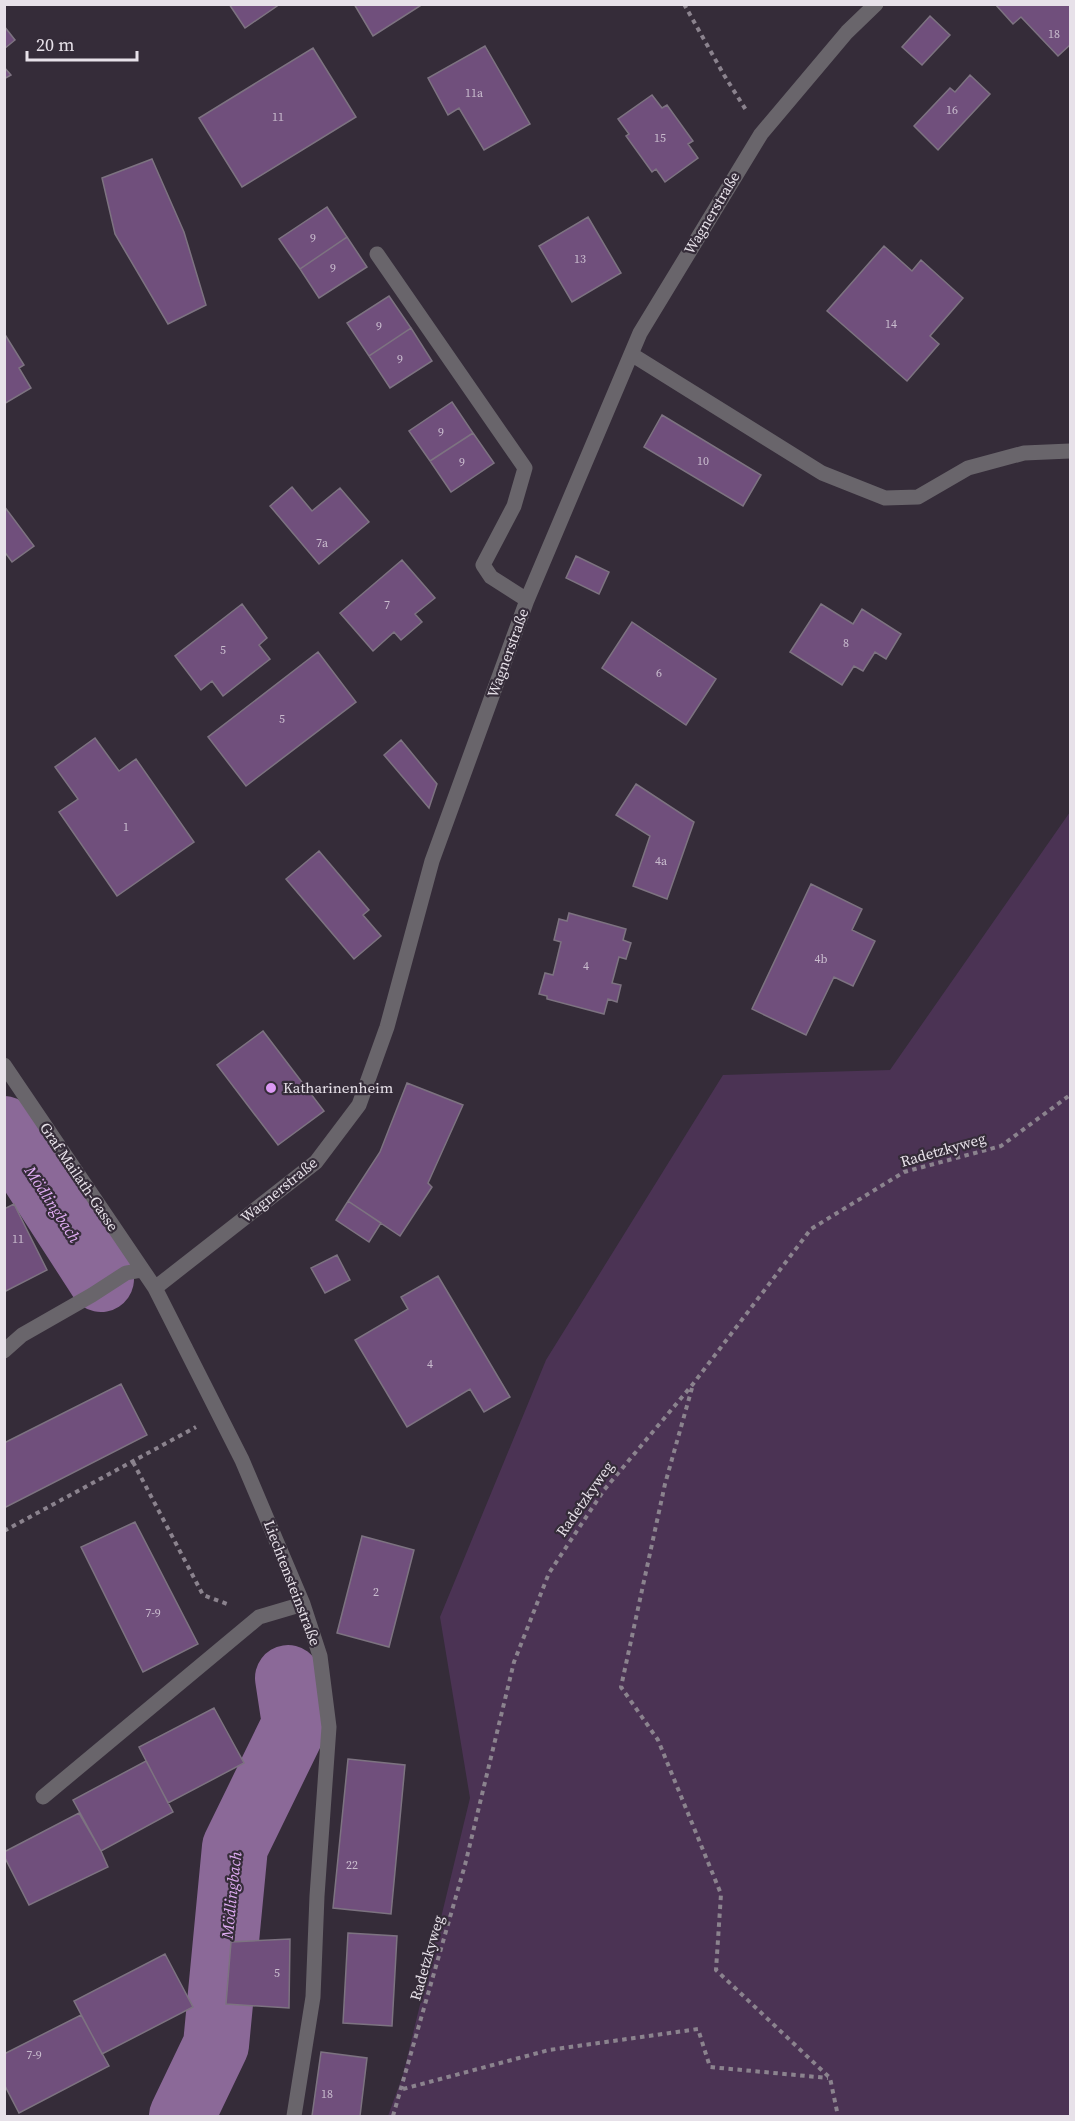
<svg xmlns="http://www.w3.org/2000/svg" width="1075" height="2121" font-family="'Source Serif 4',serif">
	<style>
		.green { fill: #4b3354 }
		.lines { fill: none; stroke-linecap: round; stroke-linejoin: round }
		.river { stroke: #8b6998; stroke-width: 66 }
		.building { fill: #704f7c; stroke: #7d7381; stroke-width: 1.5 }
		.path { stroke: #8b838e; stroke-width: 4; stroke-dasharray: 4.5 4.5; stroke-linecap: butt }
		.minor { stroke: #69656b; stroke-width: 15 }
		.poi-dot { fill: #dc99f4; stroke: #352c39; stroke-width: 2 }
		.labels { text-anchor: middle; stroke-width: 4.5; stroke-linejoin: round; paint-order: stroke }
		.number-label { font-size: 12px; fill: #c9bcce }
		.street-label { font-size: 15px; fill: #e7e1e9; stroke: #352c39 }
		.poi-label { font-size: 15px; fill: #e7e1e9; stroke: #352c39; text-anchor: start }
		.water-label { font-size: 16px; font-style: italic; fill: #e0acf3; stroke: #352c39 }
	</style>
	<rect width="100%" height="100%" fill="#352c39"/>
	<!-- green -->
	<path class="green" d="M1070 812V2116H388L403 2075 470 1798 440 1617 546 1360 723 1075 890 1070Z"/>
	<g class="lines">
		<!-- river -->
		<path class="river" d="M4 1129 101 1279
			M182 2116 216 2045 235 1847 295 1724 288 1678"/>
	</g>
	<!-- building -->
	<path class="building" d="M229 4H280L245 28Z
		M354 4H423L373 36Z
		M995 4H1070V45L1058 56 1021 17 1013 24Z
		M930 16 950 35 922 65 902 47Z
		M4 26 15 40 4 49Z
		M485 46 530 124 484 150 459 108 448 115 428 78Z
		M313 48 356 117 242 187 199 118Z
		M4 67 11 75 4 79Z
		M970 75 990 94 938 150 914 126 950 88 955 92Z
		M652 95 662 108 667 105 693 141 688 144 698 158 665 182 656 169 652 172 626 136 629 134 618 119Z
		M152 159 184 232 206 305 168 324 115 234 102 178Z
		M327 207 347 237 300 269 279 239Z
		M588 217 621 273 572 302 539 246Z
		M347 237 367 267 319 298 300 269Z
		M884 246 912 271 921 260 963 298 930 336 939 344 907 381 827 311Z
		M389 296 411 328 369 356 347 323Z
		M411 328 432 361 390 388 369 356Z
		M4 333 24 365 19 368 31 388 4 404Z
		M452 402 473 433 430 461 409 431Z
		M662 415 761 475 743 506 644 447Z
		M473 433 494 463 451 492 430 461Z
		M292 487 312 511 340 488 369 522 319 564 270 506Z
		M4 506 34 546 12 562 4 551Z
		M576 556 609 572 599 594 566 578Z
		M402 560 435 598 415 614 422 622 401 640 394 632 373 651 340 613Z
		M242 604 267 638 259 645 270 659 223 696 212 681 201 690 175 656Z
		M821 604 853 624 862 609 901 634 886 659 875 652 863 671 854 666 842 685 790 652Z
		M632 622 716 679 686 725 602 668Z
		M318 652 356 702 246 786 208 737Z
		M95 738 119 771 136 759 194 842 117 896 59 812 78 799 55 767Z
		M401 740 437 784 429 808 384 755Z
		M636 784 694 822 667 899 633 886 650 836 616 815Z
		M319 851 369 910 363 915 381 936 354 959 286 879Z
		M811 884 862 909 852 930 875 941 853 986 834 977 806 1035 752 1009Z
		M569 913 626 929 623 940 631 943 626 959 619 957 612 983 621 985 617 1002 608 999 604 1014 547 999V996L539 994 545 973 553 975 561 942 554 940 559 919 567 921Z
		M263 1031 324 1111 278 1145 217 1065Z
		M407 1083 463 1105 428 1183 432 1187 400 1236 348 1201 380 1152Z
		M348 1201 381 1223 369 1242 336 1220Z
		M14 1204 47 1270 4 1292V1209Z
		M337 1255 350 1280 325 1293 311 1268Z
		M438 1276 510 1397 484 1412 470 1389 407 1427 355 1340 408 1309 401 1297Z
		M121 1384 147 1435 4 1508V1443Z
		M135 1522 198 1644 143 1672 81 1547Z
		M362 1536 414 1550 389 1647 337 1633Z
		M214 1708 244 1763 168 1803 139 1747Z
		M348 1759 405 1765 391 1914 333 1908Z
		M146 1761 173 1812 101 1851 73 1800Z
		M79 1813 101 1851 108 1867 29 1905 4 1856V1852Z
		M348 1933 397 1936 392 2026 343 2023Z
		M290 1939 289 2008 226 2004 231 1942Z
		M165 1954 193 2007 102 2054 74 2001Z
		M81 2015 109 2066 19 2113 4 2084V2054Z
		M321 2052 367 2058 360 2116H312Z"/>
	<g class="lines">
		<!-- path -->
		<path class="path" d="M684 4 724 75 746 110
			M692 1388 665 1484 621 1687 658 1740 721 1894 716 1970 830 2078 838 2116
			M133 1462 203 1595 230 1605
			M4 1531 196 1427
			M403 2089 549 2050 698 2029 710 2067 828 2078
			M393 2116 465 1865 514 1662 549 1573 604 1490 693 1384 811 1229 904 1172 1001 1146 1070 1095"/>
		<!-- minor -->
		<path class="minor" d="M377 254 525 468 514 506 483 565 491 577 527 600
			M631 354 822 473 885 498 918 497 968 468 1024 453 1070 451
			M4 1065 155 1288 242 1460 303 1604 320 1656 329 1727 317 1896 313 1997 294 2116
			M155 1288 316 1162 359 1105 387 1027 432 861 527 600 640 333 761 134 847 32 876 4
			M4 1351 22 1335 92 1295 126 1273 142 1270
			M43 1797 259 1617 303 1604"/>
	</g>
	<!-- markers -->
	<circle class="poi-dot" cx="271" cy="1088" r="6"/>
	<g class="labels">
		<!-- number labels -->
		<g class="number-label">
			<text x="1054" y="38">18</text>
			<text x="474" y="97">11a</text>
			<text x="952" y="114">16</text>
			<text x="278" y="121">11</text>
			<text x="660" y="142">15</text>
			<text x="313" y="242">9</text>
			<text x="580" y="263">13</text>
			<text x="333" y="272">9</text>
			<text x="891" y="328">14</text>
			<text x="379" y="330">9</text>
			<text x="400" y="363">9</text>
			<text x="441" y="436">9</text>
			<text x="703" y="465">10</text>
			<text x="462" y="466">9</text>
			<text x="322" y="547">7a</text>
			<text x="387" y="609">7</text>
			<text x="846" y="647">8</text>
			<text x="223" y="654">5</text>
			<text x="659" y="677">6</text>
			<text x="282" y="723">5</text>
			<text x="126" y="831">1</text>
			<text x="661" y="865">4a</text>
			<text x="821" y="963">4b</text>
			<text x="586" y="970">4</text>
			<text x="18" y="1243">11</text>
			<text x="430" y="1368">4</text>
			<text x="376" y="1596">2</text>
			<text x="153" y="1617">7-9</text>
			<text x="352" y="1869">22</text>
			<text x="277" y="1977">5</text>
			<text x="34" y="2059">7-9</text>
			<text x="327" y="2098">18</text>
		</g>
		<!-- street labels -->
		<g class="street-label">
			<text transform="translate(712 213) rotate(-59)" y="5">Wagnerstraße</text>
			<text transform="translate(508 653) rotate(-70)" y="5">Wagnerstraße</text>
			<text transform="translate(943 1150) rotate(-16)" y="5">Radetzkyweg</text>
			<text transform="translate(79 1177) rotate(56)" y="5">Graf Mailath-Gasse</text>
			<text transform="translate(279 1190) rotate(-39)" y="5">Wagnerstraße</text>
			<text transform="translate(585 1499) rotate(-55)" y="5">Radetzkyweg</text>
			<text transform="translate(292 1583) rotate(69)" y="5">Liechtensteinstraße</text>
			<text transform="translate(427 1958) rotate(-74)" y="5">Radetzkyweg</text>
		</g>
		<!-- poi labels -->
		<g class="poi-label">
			<text x="283" y="1093">Katharinenheim</text>
		</g>
		<!-- water labels -->
		<g class="water-label">
			<text transform="translate(53 1204) rotate(57)" y="6">Mödlingbach</text>
			<text transform="translate(231 1895) rotate(-84)" y="6">Mödlingbach</text>
		</g>
	</g>
	<!-- border -->
	<rect width="1075" height="2121" fill="none" stroke="#e7e1e9" stroke-width="12"/>
	<!-- scale -->
	<path d="M27 51v9h110v-9" fill="none" stroke="#e7e1e9" stroke-width="3"/>
	<text x="36" y="51" font-size="18" fill="#e7e1e9" stroke="#352c39" stroke-width="4.5" paint-order="stroke">20 m</text>
</svg>
